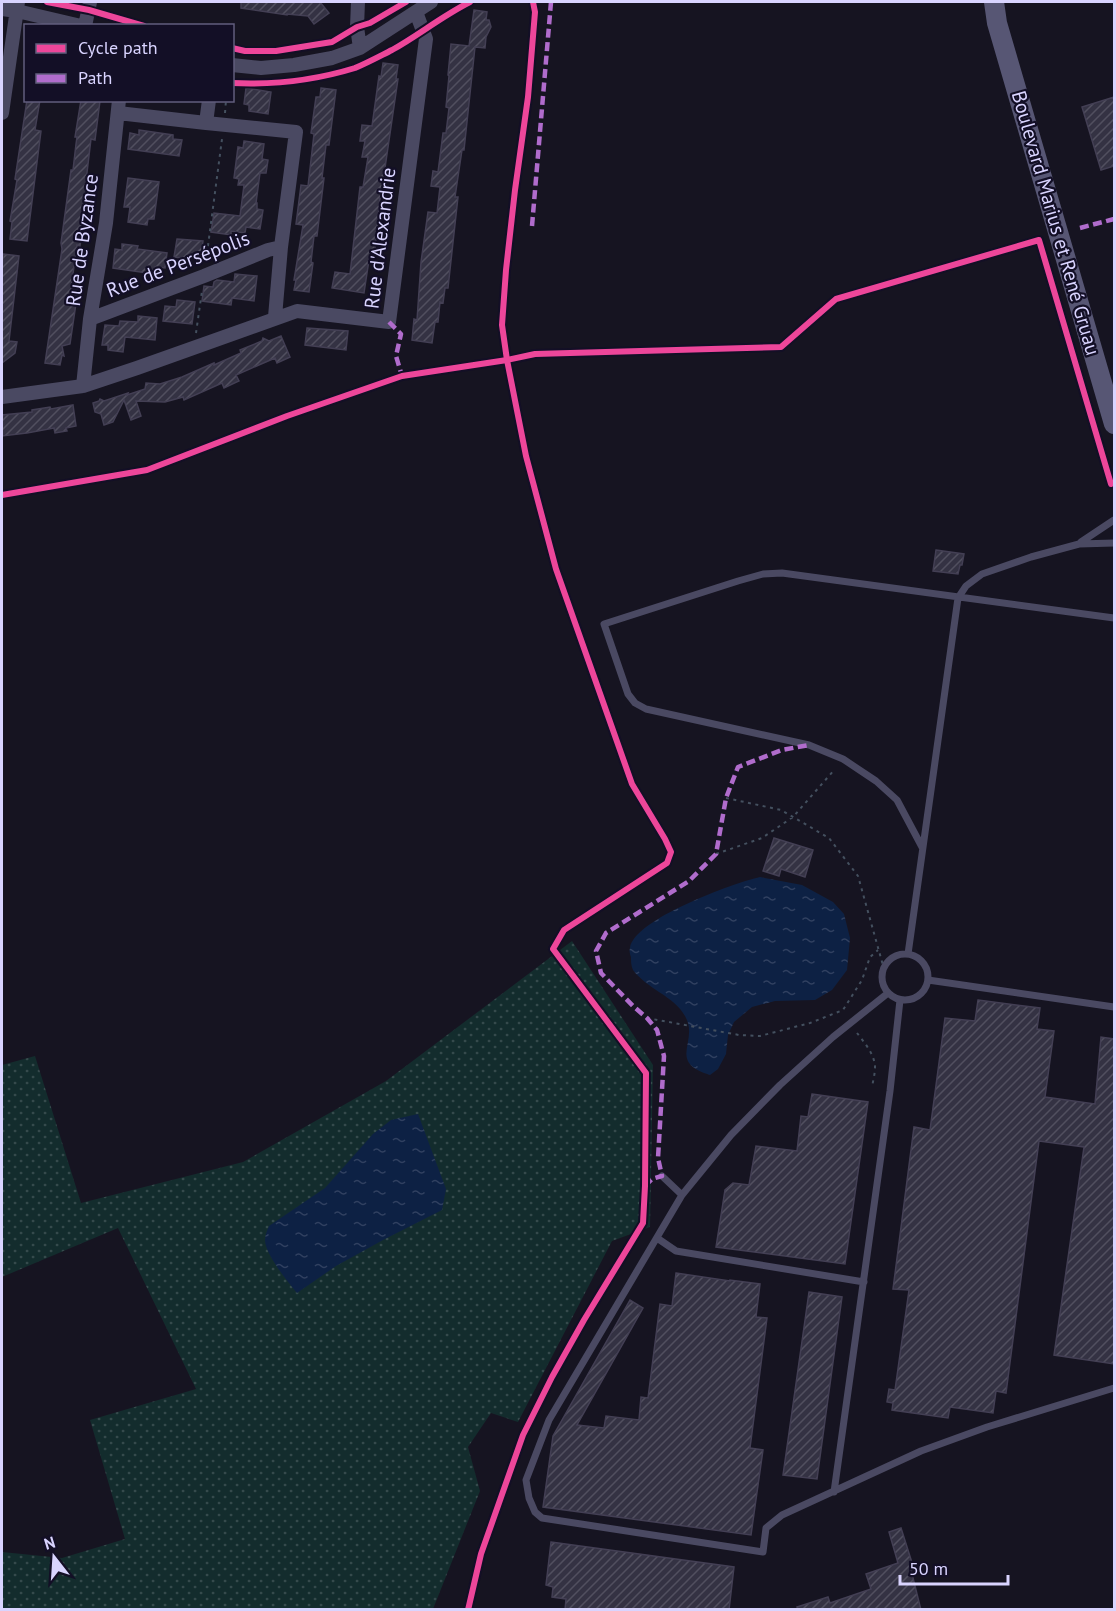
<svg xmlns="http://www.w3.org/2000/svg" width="1116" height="1611" font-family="'PT Sans',sans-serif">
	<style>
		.grass { fill: url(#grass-dots) }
		.water { fill: url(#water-ripples) }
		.building { fill: url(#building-hatch); stroke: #433f54; stroke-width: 1.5 }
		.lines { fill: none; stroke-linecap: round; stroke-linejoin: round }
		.path { stroke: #44505f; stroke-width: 2; stroke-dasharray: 3 4.5; stroke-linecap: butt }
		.lane { stroke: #4a4962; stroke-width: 7 }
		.street { stroke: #4a4962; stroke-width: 14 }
		.secondary { stroke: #575674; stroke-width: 20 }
		.quiet { stroke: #b06ccc; stroke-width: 4.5; stroke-dasharray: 9 4.5; stroke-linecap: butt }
		.cycleway-casing { stroke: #130f26; stroke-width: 10 }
		.cycleway { stroke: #ed469a; stroke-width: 6 }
		.labels { text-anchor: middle; stroke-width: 4.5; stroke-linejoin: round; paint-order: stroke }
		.street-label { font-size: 20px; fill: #d9d4ff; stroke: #130f26 }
	</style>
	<defs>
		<pattern id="grass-dots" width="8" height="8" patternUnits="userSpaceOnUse" patternTransform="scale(1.5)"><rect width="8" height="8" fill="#132c2d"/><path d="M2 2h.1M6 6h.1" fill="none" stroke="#354a4c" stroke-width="1.8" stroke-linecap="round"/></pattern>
		<pattern id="water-ripples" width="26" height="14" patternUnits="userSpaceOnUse" patternTransform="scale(1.5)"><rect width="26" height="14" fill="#0d2144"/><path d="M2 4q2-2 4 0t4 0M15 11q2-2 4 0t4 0" fill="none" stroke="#304060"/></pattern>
		<pattern id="building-hatch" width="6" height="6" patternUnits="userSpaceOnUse" patternTransform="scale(1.5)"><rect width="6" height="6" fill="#343243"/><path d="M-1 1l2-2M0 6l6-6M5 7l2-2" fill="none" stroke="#514f5f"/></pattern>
	</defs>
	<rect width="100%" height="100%" fill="#161421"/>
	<!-- grass -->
	<path class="grass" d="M572 941 653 1065 650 1227 612 1241 518 1422 491 1413 468 1447 480 1491 433 1609H2V1552L62 1558 125 1539 90 1420 196 1389 118 1228 2 1277V1065L35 1056 81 1203 243 1162 386 1081Z"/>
	<!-- water -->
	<path class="water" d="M760 877 802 885 833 902 844 914 850 938 847 970 832 990 815 1000 775 1001 752 1007 734 1022 728 1035 726 1054 718 1069 710 1075C666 1062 700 1041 685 1016 674 996 647 989 633 970 631 966 631 961 631 957 630 954 629 951 630 948 634 919 734 883 760 877Z
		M418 1114 446 1189 442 1210 383 1240 336 1266 297 1293C288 1282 265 1254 265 1240 265 1235 267 1231 269 1226L325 1188 373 1134 391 1120Z"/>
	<!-- building -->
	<path class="building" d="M241 2H320L329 13 314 24 308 16 287 14V15L241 8Z
		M474 10 487 12 486 20H489L491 27 486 37 485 48 475 47 464 150H462L455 197H458L448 288H445L443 303 440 302 438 322H435L432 343 412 340 414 319 417 320 421 262 428 212 437 213 440 187 431 186 433 171 438 172 443 133H446L449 108 446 107 449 76 448 75 451 44 469 46Z
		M383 63 398 65 396 79H398L385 168 387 171 386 176 384 178 381 198H380L374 260H369L364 293 332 288 335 272 350 274 360 187H363L368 157H362L365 141H360L362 125 372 126 379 76 381 77Z
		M246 88 271 92 268 114 249 111V105L244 104Z
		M321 88 336 90 329 145H326L322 178H324L317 236H314L311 262 313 263 309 292 294 290 296 280H294L303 225 296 224 301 185 308 186 314 134 311 133 316 97H320Z
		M1114 97V166L1101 170 1082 107Z
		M27 100H40L35 130 41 131 27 241 10 239 12 222 10 221 17 180 15 179Z
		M81 100 100 101 95 140 91 139 86 181 89 182 80 246 77 245 71 288 78 290 70 344 62 346 64 356 62 355 60 365 45 363 62 249 61 243 71 170H73L76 144 77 137H75Z
		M139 130 173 135V139L182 140 179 156 128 149 130 133 139 135Z
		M244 141 264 144 262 159 268 160 266 173H260L256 203H257V209L263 210 260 229 246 227 245 233 231 231V235L211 232 214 213 240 216 244 185H238L239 179 234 178 238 147 243 148Z
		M128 178 159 182 154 219H148L147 225 128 222 130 207H124Z
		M177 239 203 241 201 257 192 256 191 259 174 257Z
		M122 244 138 246 137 249 167 253 165 268 155 267 154 274 113 268 115 249 122 250Z
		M3 254 19 256 9 341 17 342 15 353 2 363V270Z
		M235 274 257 276 254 301 232 298 231 305 202 301 204 286 213 287 214 282 217 280 234 282Z
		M177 300 195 302 192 324 163 321 165 306 176 307Z
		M138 316 157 318 155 340 125 337 123 352 108 350V345H102L105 325 119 326 120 321 138 322Z
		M307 328 348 331 346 350 305 345Z
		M281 336 290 357 277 363 275 358 236 375 239 381 224 388 222 383 184 400 183 397 165 402 136 401 141 416 131 420 124 400 113 422 104 425 101 414 95 412 93 403 99 401 100 399 104 401 128 393 127 395 145 389 146 383 160 384 182 377 214 363V365L241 353 240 350 262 341 263 338 269 341Z
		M73 405 76 426 66 428 67 431 55 433 54 428 27 433 2 436V415L32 412V410L50 407 51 409Z
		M936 550 964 554 962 565H960L958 574 933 571Z
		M774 838 813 850 805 877 781 869 779 876 763 871Z
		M978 1000 1040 1008 1037 1029 1054 1031 1045 1097 1095 1104 1101 1037 1114 1039V1364L1054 1355 1084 1147 1039 1141 1006 1393 996 1391 993 1413 950 1407 948 1418 892 1410 893 1403 887 1402 889 1389 895 1390 909 1290 893 1289 914 1127 930 1130 945 1018 975 1021Z
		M812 1094 868 1102 845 1264 716 1247 725 1190 733 1183 749 1185 756 1146 797 1151 801 1116 808 1117Z
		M676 1273 730 1281V1280L760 1284 756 1317 767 1318 750 1448 763 1450 751 1535 543 1507 553 1436 630 1300 643 1308 577 1425 604 1428 606 1416 639 1420 641 1397 648 1398 660 1304 672 1306Z
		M809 1292 842 1297 817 1479 783 1475Z
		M901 1528 914 1569 911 1570 921 1610H798L797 1607 828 1597 830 1603 871 1589 866 1574 898 1563 889 1532Z
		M551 1542 734 1567 729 1610H565L566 1599 552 1597 553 1587 546 1585Z"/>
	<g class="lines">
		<!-- path -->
		<path class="path" d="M225 113 226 100
			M206 261 222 139
			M196 333 202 291
			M2 495 147 470 287 416 402 376 507 360
			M726 798 781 810 829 838 858 876 884 969
			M716 854 762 838 793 817 835 769
			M647 1018 739 1035 760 1036 810 1023 843 1010 862 980 870 957 878 950
			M857 1033C864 1042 875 1055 875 1067 875 1074 873 1081 872 1087
			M643 1223 645 1186 646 1073 553 949 564 930 667 863 671 852 665 839 632 784 556 569 526 456 507 360 535 354 781 347 836 299 1039 240"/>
		<!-- lane -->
		<path class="lane" d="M1081 542 1114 520
			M922 847 897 800 876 781 843 759 809 745 646 709 635 703 628 694 604 624 738 581 763 574 782 573 1114 618
			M882 977a23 23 0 1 1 46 0a23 23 0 1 1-46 0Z
			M908 954 958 598 966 586 982 574 1031 557 1079 544 1114 543
			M928 980 1114 1007
			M888 993 833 1037 780 1085 731 1135 682 1195 549 1420 526 1480 529 1498 535 1512 542 1518 763 1552 766 1528 782 1515 921 1451 987 1427 1114 1388
			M662 1176 682 1195
			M657 1238 676 1251 864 1282
			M834 1492 890 1091 900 1000"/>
		<!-- street -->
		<path class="street" d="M358 2 357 27 360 48
			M2 9 17 11 81 26
			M85 26 90 2
			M232 65 261 68 294 65 332 58 360 48 431 2
			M209 100 206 123 296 132 281 247 275 317
			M2 113 18 2
			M118 113 206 123
			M90 319 204 276 268 250 281 247
			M83 386 90 319 106 223 119 100
			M2 397 83 386 137 368 297 311 389 322 426 39 416 12"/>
		<!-- secondary -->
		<path class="secondary" d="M994 2 997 23 1114 424"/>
		<!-- quiet -->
		<path class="quiet" d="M532 226 551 2
			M1080 228 1114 219
			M389 322 401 334 396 356 402 376
			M645 1186 652 1179 662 1176 658 1158 664 1056 657 1030 647 1018 633 1006 601 973 596 951 606 933 689 881 716 854 726 798 738 767 782 750 809 745"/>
		<defs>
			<path id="cycleway" d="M47 2 89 10 144 26
				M232 48 245 51H276L332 42 357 27 370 23 406 2
				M232 83C273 85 316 80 355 68 367 63 380 56 392 50 419 35 442 16 470 2
				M2 495 147 470 287 416 402 376 507 360 502 325 506 270 515 190 528 97 535 12 533 2
				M468 1610 481 1554 523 1435 552 1377 584 1320 643 1223 645 1186 646 1073 553 949 564 930 667 863 671 852 665 839 632 784 556 569 526 456 507 360 535 354 781 347 836 299 1039 240 1111 484 1114 483"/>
		</defs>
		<!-- cycleway casing -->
		<use href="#cycleway" class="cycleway-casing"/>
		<!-- cycleway -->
		<use href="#cycleway" class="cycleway"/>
	</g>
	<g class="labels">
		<!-- street labels -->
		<g class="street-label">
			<text transform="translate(1056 223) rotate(74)" y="7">Boulevard Marius et René Gruau</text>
			<text transform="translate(380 238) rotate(-83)" y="7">Rue d'Alexandrie</text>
			<text transform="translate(82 240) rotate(-82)" y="7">Rue de Byzance</text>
			<text transform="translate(178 264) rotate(-21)" y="7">Rue de Persépolis</text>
		</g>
	</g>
	<!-- border -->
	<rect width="1116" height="1611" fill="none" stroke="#d9d4ff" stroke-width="6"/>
	<!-- legend -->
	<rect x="24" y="24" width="210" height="78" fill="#130f26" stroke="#625e7d" stroke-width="1.5"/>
	<rect x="36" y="44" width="30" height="9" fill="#ed469a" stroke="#625e7d" stroke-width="1.5"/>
	<text x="78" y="54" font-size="18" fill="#d9d4ff">Cycle path</text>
	<rect x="36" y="74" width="30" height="9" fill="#b06ccc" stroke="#625e7d" stroke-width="1.5"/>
	<text x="78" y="84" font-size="18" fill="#d9d4ff">Path</text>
	<!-- north arrow -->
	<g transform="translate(54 1557) rotate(343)" stroke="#130f26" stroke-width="4.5" paint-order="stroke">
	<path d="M0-4.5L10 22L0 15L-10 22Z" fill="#d9d4ff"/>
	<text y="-9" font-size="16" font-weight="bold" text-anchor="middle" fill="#d9d4ff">N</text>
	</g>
	<!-- scale -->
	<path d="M900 1575v9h108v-9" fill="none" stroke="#d9d4ff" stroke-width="3"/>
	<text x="909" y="1575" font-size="18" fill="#d9d4ff" stroke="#130f26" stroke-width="4.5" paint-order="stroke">50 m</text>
</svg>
